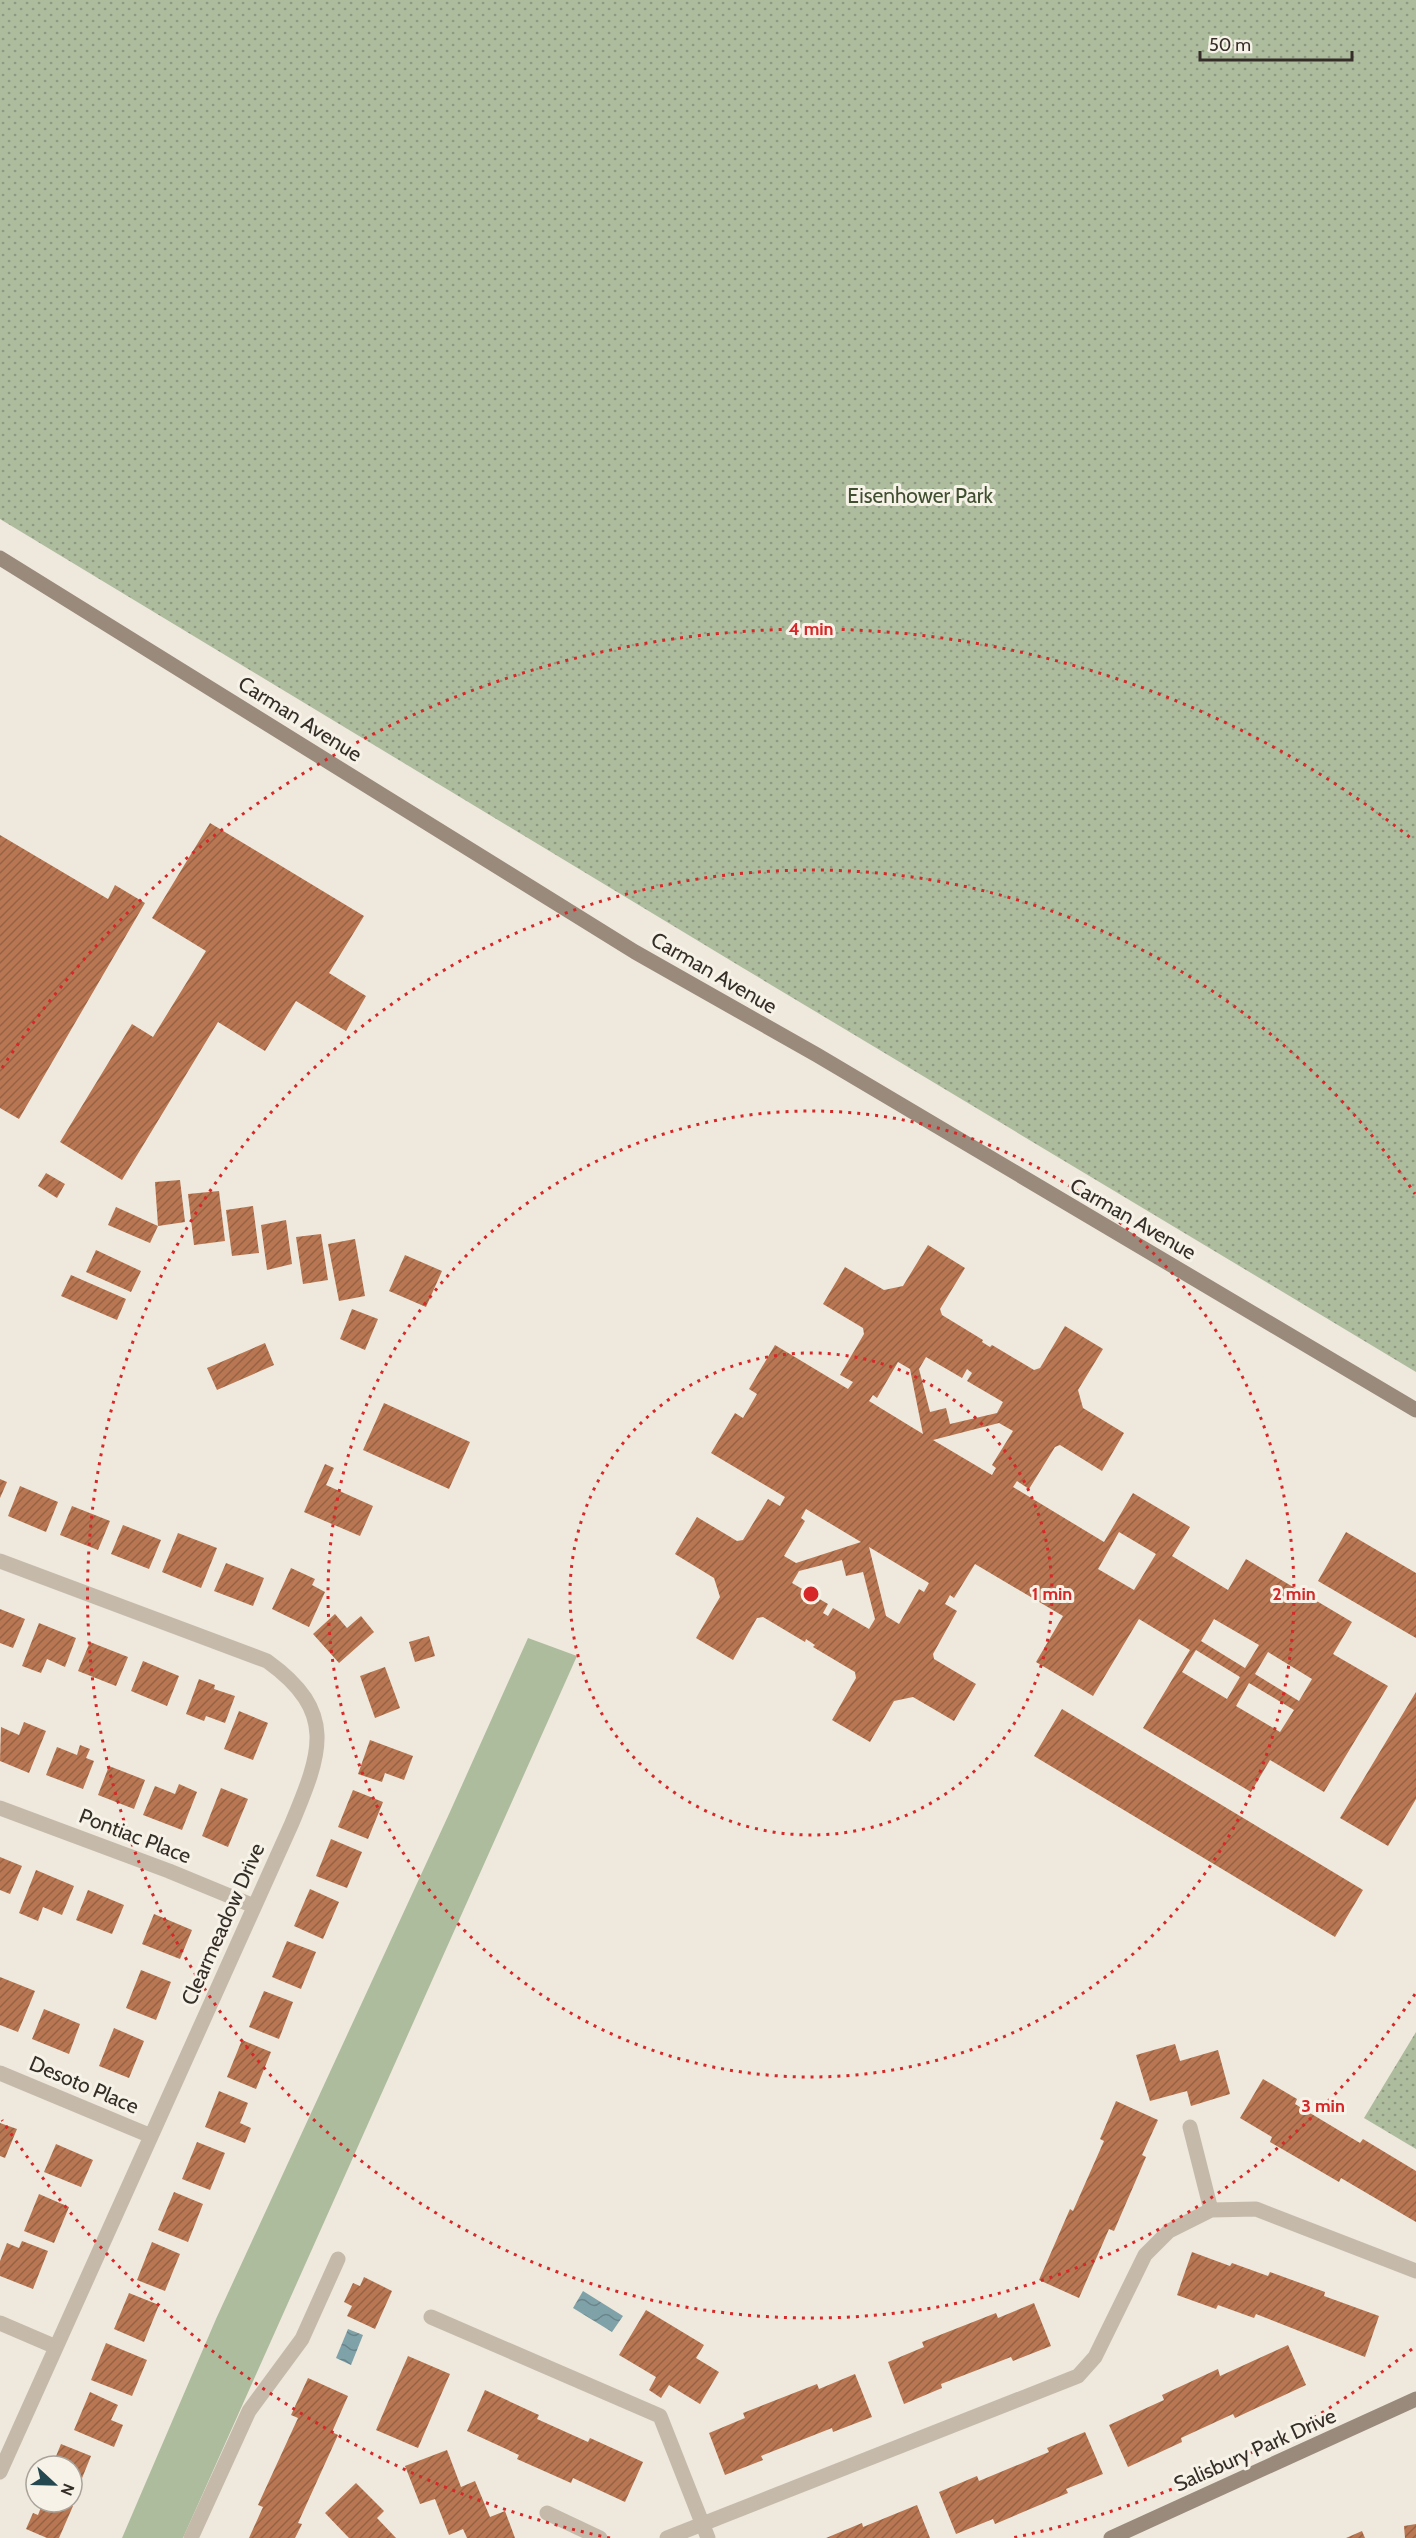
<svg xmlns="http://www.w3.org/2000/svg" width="1416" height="2538" font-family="Cabin,sans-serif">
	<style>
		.green { fill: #aebc9e }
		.park { fill: url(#park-dots) }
		.water { fill: url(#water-waves) }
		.building { fill: url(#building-hatch); fill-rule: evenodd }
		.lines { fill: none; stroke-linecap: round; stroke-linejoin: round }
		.minor { stroke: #c5baaa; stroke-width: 15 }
		.secondary { stroke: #998a7b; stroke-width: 15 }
		.ring { fill: none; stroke: #d62828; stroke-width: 3; stroke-dasharray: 3 6 }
		.labels { text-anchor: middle; stroke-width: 6; stroke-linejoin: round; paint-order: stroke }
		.park-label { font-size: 21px; fill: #3f4f2f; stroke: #f7f2e8 }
		.street-label { font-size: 21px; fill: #342d28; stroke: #f7f2e8 }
		.centre { fill: #d62828; stroke: #f7f2e8; stroke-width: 3 }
		.ring-label { font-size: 18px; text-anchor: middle; font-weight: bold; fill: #d62828; stroke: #f7f2e8; stroke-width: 6; stroke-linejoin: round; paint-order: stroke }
	</style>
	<defs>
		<pattern id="park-dots" width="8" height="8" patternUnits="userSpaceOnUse" patternTransform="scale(1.5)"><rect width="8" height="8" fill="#aebc9e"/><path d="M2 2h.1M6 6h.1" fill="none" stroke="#8e9981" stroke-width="1.8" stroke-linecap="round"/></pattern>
		<pattern id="water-waves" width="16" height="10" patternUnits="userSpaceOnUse" patternTransform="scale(1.5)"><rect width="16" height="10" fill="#7fa2a9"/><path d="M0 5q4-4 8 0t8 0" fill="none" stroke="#69848a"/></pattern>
		<pattern id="building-hatch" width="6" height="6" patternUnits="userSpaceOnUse" patternTransform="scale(1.5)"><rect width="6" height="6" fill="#b87752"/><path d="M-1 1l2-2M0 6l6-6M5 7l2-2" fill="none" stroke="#966244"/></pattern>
	</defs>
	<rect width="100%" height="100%" fill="#efe8dc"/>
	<!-- green -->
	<path class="green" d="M528 1638 577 1656 183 2538H122L216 2319 449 1814Z"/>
	<!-- park -->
	<path class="park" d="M0 0H1416V1372L743 968 0 519Z
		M1416 2032V2149L1364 2118Z"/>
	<!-- water -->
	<path class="water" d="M583 2291 623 2316 612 2332 573 2308Z
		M348 2329 363 2335 351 2365 336 2358Z"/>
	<!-- building -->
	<path class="building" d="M210 823 364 916 329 973 366 996 346 1031 296 1001 265 1051 218 1022 122 1180 60 1142 132 1024 153 1037 206 951 152 918Z
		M0 835 108 899 115 885 145 903 19 1119 0 1108Z
		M46 1173 65 1184 57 1198 38 1186Z
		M180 1180 185 1222 158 1226 155 1182Z
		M219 1191 225 1241 194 1245 188 1194Z
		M253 1206 259 1253 232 1256 226 1210Z
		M116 1207 158 1226 150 1243 108 1225Z
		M286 1220 292 1264 267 1270 261 1225Z
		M321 1234 328 1280 303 1284 296 1237Z
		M355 1239 365 1296 339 1301 328 1244Z
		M928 1245 965 1268 940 1309 942 1315 983 1340 982 1342 990 1347 992 1345 1034 1370 1040 1368 1065 1326 1103 1349 1078 1390 1083 1408 1124 1433 1102 1471 1060 1445 1055 1447 1029 1489 1017 1481 1013 1487 1104 1542 1133 1493 1190 1527 1172 1556 1228 1590 1246 1559 1352 1622 1333 1654 1388 1686 1324 1792 1270 1760 1251 1792 1143 1728 1190 1650 1139 1619 1093 1696 1036 1662 1063 1616 975 1564 954 1598 950 1595 945 1604 957 1611 933 1654 934 1659 976 1684 954 1721 913 1697 894 1701 870 1742 832 1720 856 1678 855 1672 813 1647 815 1645 806 1639 805 1642 763 1617 757 1618 733 1660 696 1638 720 1597 714 1578 675 1554 697 1517 737 1541 743 1540 768 1499 780 1506 785 1497 711 1453 735 1413 743 1418 757 1394 749 1389 775 1345 848 1389 853 1382 840 1375 864 1334 863 1328 823 1304 845 1267 884 1290 903 1286ZM926 1357 962 1378 967 1369 972 1373 967 1381 1003 1402 997 1413 950 1424 946 1408 930 1412 919 1369ZM898 1362 910 1369 923 1434 869 1401 873 1395 877 1398ZM999 1423 1013 1431 992 1465 996 1468 992 1475 933 1440ZM806 1509 861 1542 796 1563 784 1556 805 1521 801 1518ZM1119 1532 1156 1554 1134 1590 1098 1569ZM869 1547 929 1583 924 1592 919 1589 899 1624 886 1616ZM842 1560 846 1576 863 1572 875 1619 869 1629 833 1608 828 1616 823 1613 828 1604 792 1583 799 1571ZM1214 1619 1259 1645 1245 1668 1201 1641ZM1196 1650 1240 1677 1227 1699 1182 1672ZM1268 1652 1312 1679 1299 1701 1255 1674ZM1249 1683 1294 1710 1280 1732 1236 1706Z
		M96 1250 141 1271 131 1292 86 1272Z
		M405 1255 442 1271 426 1307 389 1291Z
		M71 1275 126 1299 117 1320 61 1296Z
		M352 1309 378 1319 365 1350 340 1339Z
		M265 1343 274 1365 217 1390 207 1368Z
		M384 1403 470 1442 449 1489 363 1450Z
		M325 1464 334 1468 326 1485 373 1506 360 1536 304 1512Z
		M0 1479 7 1482 0 1498Z
		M20 1486 58 1502 46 1532 8 1516Z
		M72 1506 110 1521 98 1550 60 1535Z
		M123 1525 161 1540 149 1569 111 1554Z
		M1346 1532 1416 1573V1638L1318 1581Z
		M178 1533 217 1548 201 1588 162 1572Z
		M226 1563 264 1578 253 1606 214 1591Z
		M291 1568 315 1579 312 1585 325 1592 309 1627 272 1609Z
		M0 1609 25 1619 13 1648 0 1643Z
		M335 1614 347 1628 361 1616 374 1632 339 1663 313 1634Z
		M39 1623 76 1638 65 1667 47 1659 41 1673 22 1666Z
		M429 1636 435 1656 415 1662 409 1642Z
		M90 1642 128 1657 116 1686 78 1671Z
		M143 1661 179 1676 167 1706 131 1691Z
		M385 1667 400 1708 375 1718 360 1676Z
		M199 1679 215 1685 214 1689 235 1696 225 1723 206 1716 204 1721 186 1714Z
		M1416 1692V1799L1388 1846 1340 1818Z
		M1062 1709 1363 1890 1335 1937 1034 1756Z
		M239 1711 268 1723 253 1760 224 1749Z
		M24 1722 46 1731 29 1773 0 1761 1 1727 19 1735Z
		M370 1740 413 1756 404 1780 385 1773 382 1782 358 1774Z
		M80 1745 90 1749 86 1758 94 1761 83 1789 46 1775 57 1747 77 1755Z
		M109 1766 145 1780 134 1809 98 1795Z
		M179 1784 197 1792 182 1830 143 1815 155 1786 175 1794Z
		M221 1788 248 1799 228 1847 202 1836Z
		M353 1790 383 1802 368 1839 338 1827Z
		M331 1839 362 1852 347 1888 316 1876Z
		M0 1857 22 1866 10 1894 0 1890Z
		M36 1870 74 1886 62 1915 43 1907 38 1921 19 1913Z
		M310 1889 339 1902 323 1939 294 1926Z
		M88 1890 124 1905 112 1934 76 1920Z
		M154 1914 192 1930 180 1959 142 1944Z
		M287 1941 316 1952 301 1989 272 1977Z
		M141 1970 171 1982 156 2020 126 2008Z
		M0 1977 35 1991 18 2032 0 2025Z
		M264 1991 293 2002 279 2039 249 2027Z
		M44 2009 80 2024 69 2054 32 2039Z
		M114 2028 144 2041 129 2078 99 2066Z
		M242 2040 271 2052 256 2089 227 2077Z
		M1175 2044 1180 2061 1218 2050 1230 2094 1191 2106 1187 2091 1150 2101 1136 2055Z
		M1263 2079 1297 2099 1295 2104 1360 2143 1363 2139 1416 2171V2222L1341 2178 1339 2182 1270 2142 1272 2137 1240 2118Z
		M219 2091 248 2103 240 2123 251 2128 245 2143 205 2127Z
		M1116 2101 1158 2120 1142 2155 1146 2157 1114 2231 1109 2229 1079 2298 1039 2280 1070 2209 1073 2211 1104 2141 1100 2139Z
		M0 2123 17 2129 5 2158 0 2156Z
		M197 2142 225 2153 210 2190 182 2179Z
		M56 2144 93 2160 81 2187 44 2172Z
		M174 2192 203 2204 188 2242 158 2230Z
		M39 2194 69 2207 54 2243 24 2231Z
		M22 2241 48 2251 33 2289 0 2276V2261L7 2243 19 2248Z
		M152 2242 180 2254 165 2291 137 2280Z
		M1192 2252 1230 2266 1232 2263 1268 2276 1270 2272 1325 2292 1324 2296 1379 2316 1365 2357 1256 2314 1254 2318 1218 2305 1216 2309 1177 2295Z
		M364 2277 392 2291 375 2329 347 2316 352 2306 344 2302 353 2283 360 2286Z
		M129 2293 159 2305 144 2342 114 2329Z
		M1034 2303 1051 2346 1013 2361 1011 2357 941 2384 942 2388 904 2404 888 2362 924 2347 922 2342 996 2313 998 2318Z
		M646 2310 704 2345 696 2358 719 2372 700 2404 669 2385 661 2398 649 2390 656 2377 619 2355Z
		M106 2343 147 2360 132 2396 91 2380Z
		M1288 2345 1306 2385 1235 2418 1233 2414 1181 2438 1182 2442 1128 2467 1109 2425 1164 2400 1162 2395 1218 2369 1220 2376Z
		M408 2356 450 2374 418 2448 376 2430Z
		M855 2374 872 2417 833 2432 832 2428 761 2456 763 2460 725 2475 709 2433 745 2418 743 2413 817 2384 819 2389Z
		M308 2378 348 2396 332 2432 338 2435 298 2523 302 2524 295 2538H249L263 2507 258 2505 298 2418 291 2415Z
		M485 2390 539 2415 537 2419 588 2442 590 2438 643 2462 625 2502 573 2478 571 2483 517 2459 519 2455 467 2431Z
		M90 2392 118 2405 111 2420 123 2425 114 2447 74 2430Z
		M1085 2432 1103 2474 1066 2489 1068 2493 995 2524 993 2519 956 2534 939 2492 977 2476 979 2481 1049 2452 1047 2448Z
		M61 2444 91 2456 76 2493 72 2491V2466H52Z
		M447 2450 461 2487 475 2481 490 2517 505 2511 515 2538H467L463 2529 449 2535 435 2499 420 2504 405 2466Z
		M356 2483 384 2511 377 2518 396 2538H349L325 2513Z
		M43 2502H64L73 2506 59 2538H47L26 2529 33 2513 38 2515Z
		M917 2505 930 2538H826L862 2523 863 2527Z
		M1416 2524V2538H1405L1404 2526Z
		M1362 2531 1365 2538H1346Z"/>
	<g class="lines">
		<!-- minor -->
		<path class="minor" d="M0 1561 267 1661C338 1712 321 1753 292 1823L0 2472
			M0 1808 169 1871 254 1906
			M0 2073 151 2136
			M1190 2127 1211 2210
			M431 2317 660 2416 708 2538
			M0 2323 56 2347
			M547 2513 600 2538
			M191 2538 249 2411 302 2339 338 2259
			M667 2538 1078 2376 1095 2357 1145 2255 1169 2231 1211 2210 1256 2209 1416 2271"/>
		<!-- secondary -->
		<path class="secondary" d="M0 558 635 952 817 1055 1416 1410
			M1111 2538 1416 2399"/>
	</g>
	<!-- distance rings -->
	<g class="ring">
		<circle cx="811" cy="1594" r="241"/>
		<circle cx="811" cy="1594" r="483"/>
		<path d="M1415 1994A724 724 0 1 1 1415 1194"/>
		<path d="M1412 2349A965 965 0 0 1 1012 2538M610 2538A965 965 0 0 1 2 2120M2 1068A965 965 0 0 1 1412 839"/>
	</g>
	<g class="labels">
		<!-- park labels -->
		<g class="park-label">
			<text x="920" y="503">Eisenhower Park</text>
		</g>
		<!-- street labels -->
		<g class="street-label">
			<text transform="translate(300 719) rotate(32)" y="7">Carman Avenue</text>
			<text transform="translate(714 973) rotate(30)" y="7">Carman Avenue</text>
			<text transform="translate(1133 1219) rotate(30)" y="7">Carman Avenue</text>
			<text transform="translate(135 1836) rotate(21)" y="7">Pontiac Place</text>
			<text transform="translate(223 1924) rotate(-66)" y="7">Clearmeadow Drive</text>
			<text transform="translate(84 2085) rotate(23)" y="7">Desoto Place</text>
			<text transform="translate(1255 2450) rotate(-24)" y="7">Salisbury Park Drive</text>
		</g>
	</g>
	<circle cx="811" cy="1594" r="9" class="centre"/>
	<g class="ring-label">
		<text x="811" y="635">4 min</text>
		<text x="1052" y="1600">1 min</text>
		<text x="1294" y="1600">2 min</text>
		<text x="1323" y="2112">3 min</text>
	</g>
	<!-- north arrow -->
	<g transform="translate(54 2484) rotate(112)"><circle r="28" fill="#f7f2e8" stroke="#a9a39b" stroke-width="1.5"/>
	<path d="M0-4.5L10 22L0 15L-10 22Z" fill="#234850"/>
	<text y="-9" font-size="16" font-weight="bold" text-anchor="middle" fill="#342d28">N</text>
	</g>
	<!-- scale -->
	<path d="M1200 51v9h152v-9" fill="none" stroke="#342d28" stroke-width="3"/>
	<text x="1209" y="51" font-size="18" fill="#342d28" stroke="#f7f2e8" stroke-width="4.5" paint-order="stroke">50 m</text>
</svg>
